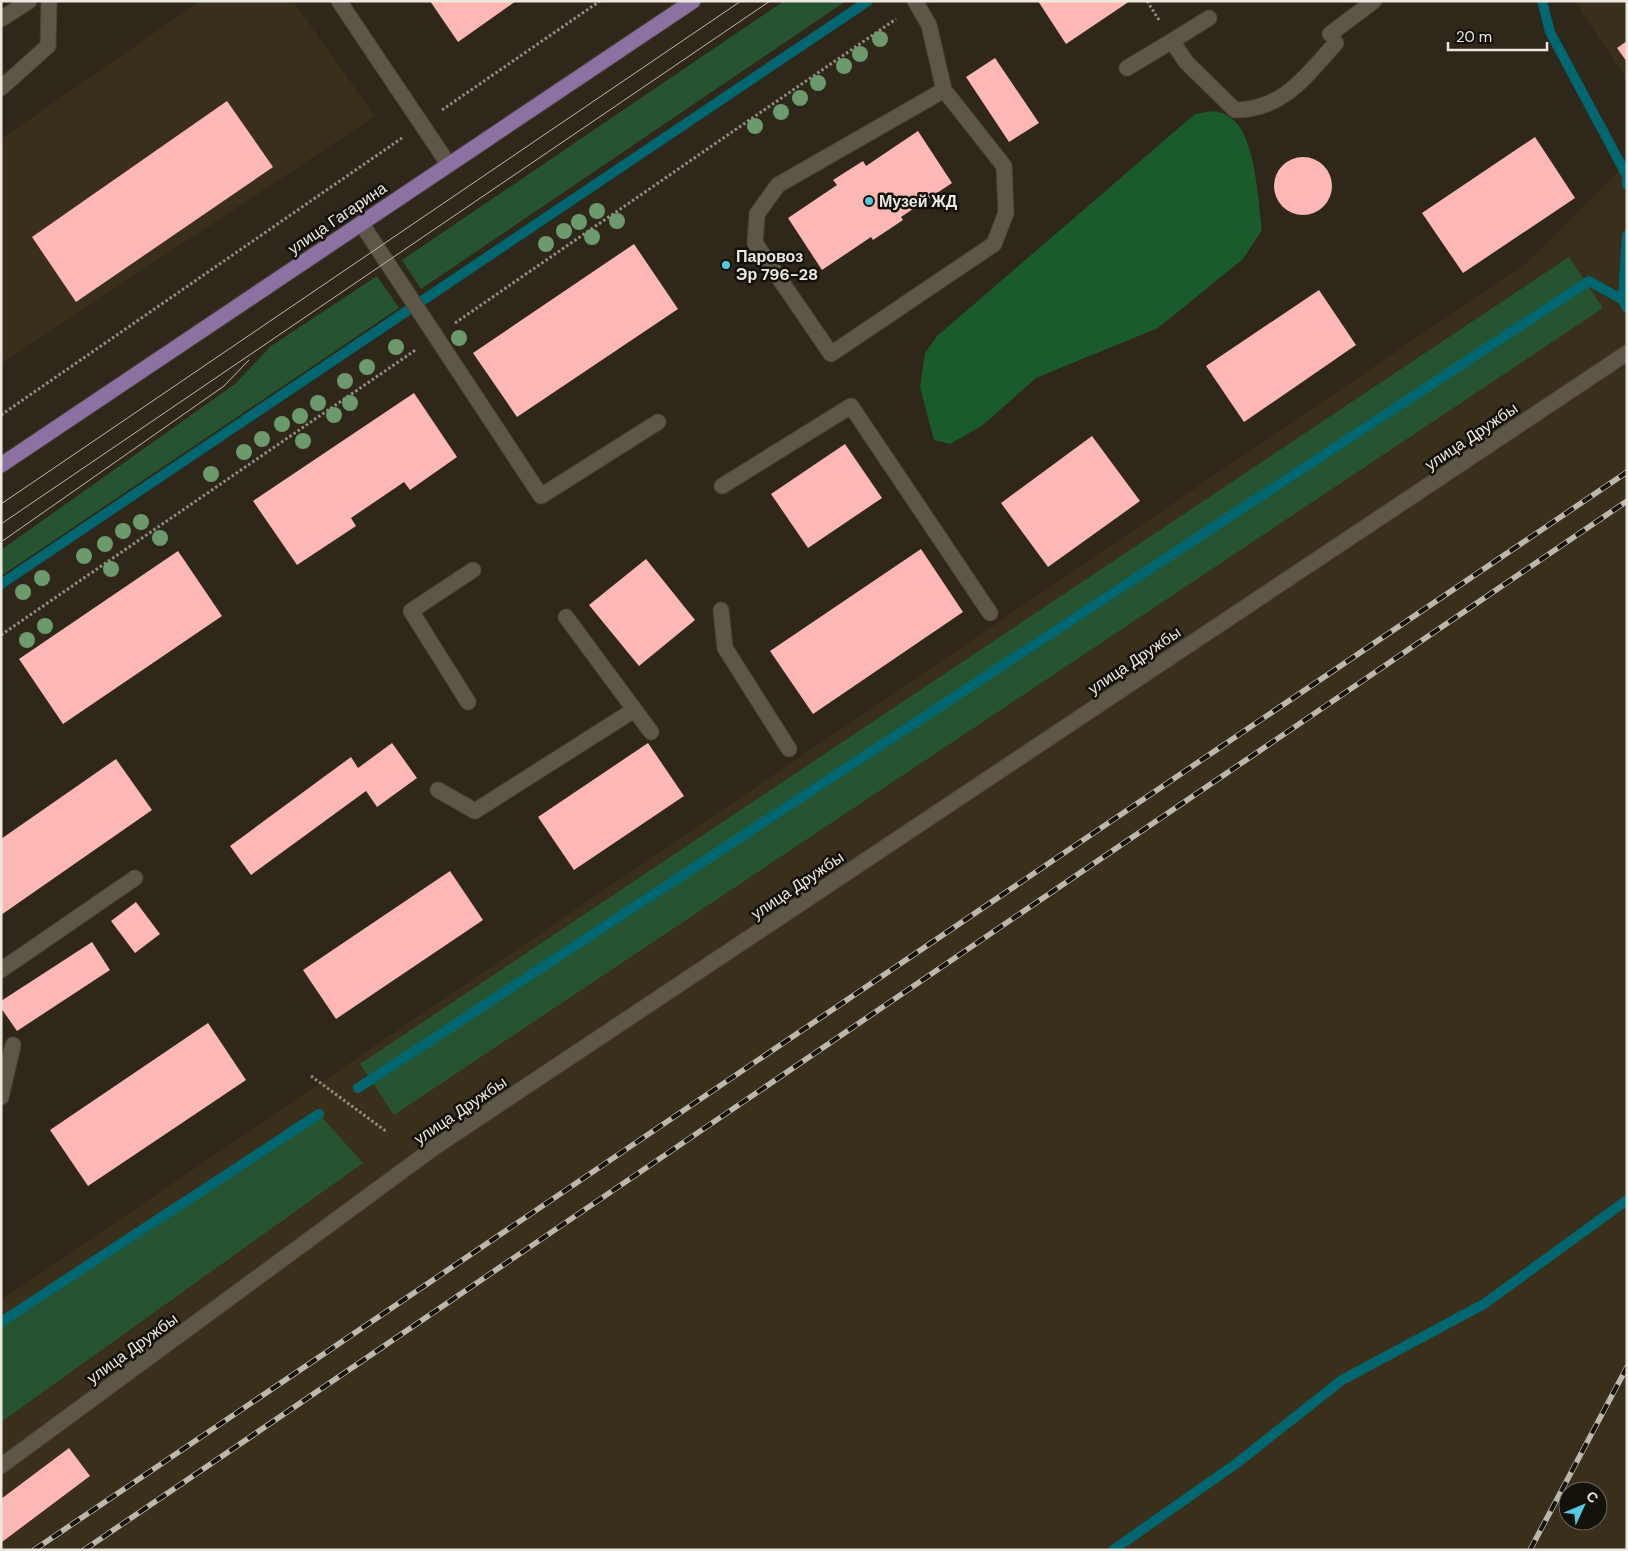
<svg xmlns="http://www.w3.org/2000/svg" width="1628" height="1551" font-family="'DM Sans',sans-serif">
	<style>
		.built { fill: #392f1b; fill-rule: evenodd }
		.green { fill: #265430 }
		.forest { fill: #1a5b2c }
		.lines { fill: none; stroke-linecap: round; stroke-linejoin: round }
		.stream { stroke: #006770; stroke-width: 10 }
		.building { fill: #fdb8b5 }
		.minor-casing { stroke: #4a4439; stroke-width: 17 }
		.major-casing { stroke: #4a4439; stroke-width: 17 }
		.path { stroke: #938e83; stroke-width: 3; stroke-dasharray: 2.5 2.5; stroke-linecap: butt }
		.minor { stroke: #5e5748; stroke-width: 15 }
		.major { stroke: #8d71a3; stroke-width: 15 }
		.tram { stroke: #bdb8ae; stroke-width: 1 }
		.rail-casing { stroke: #bdb8ae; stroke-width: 5.5 }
		.rail { stroke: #14110b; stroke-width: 4; stroke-dasharray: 11; stroke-linecap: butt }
		.tree { fill: #6c9a6c }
		.poi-dot { fill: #56c9e1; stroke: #14110b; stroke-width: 2 }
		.labels { text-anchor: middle; stroke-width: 5; stroke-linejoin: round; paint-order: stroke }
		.poi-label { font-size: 16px; font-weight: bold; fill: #ede9e0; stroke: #14110b; text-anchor: start }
		.street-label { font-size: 16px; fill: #ede9e0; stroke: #14110b }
	</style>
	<rect width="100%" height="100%" fill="#2e271a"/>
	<!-- built -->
	<path class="built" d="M200 1H293L375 116 1 364V139Z
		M1574 1H1627V80Z
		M1627 163V1550H1V1300L1525 264ZM1568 1491H1598V1521H1568Z"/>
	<!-- green -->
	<path class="green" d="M784 1H846L421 289 402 260Z
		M1569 257 1603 308 394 1115 360 1064Z
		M377 276 399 308 1 576V550L235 384 271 346Z
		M319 1114 363 1163 1 1422V1322Z"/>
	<!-- forest -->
	<path class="forest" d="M1213 111C1217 112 1224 113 1228 116 1256 131 1258 201 1262 230L1243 259 1158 328 1036 378 983 425 950 444 934 440 920 387 925 353 937 336 1195 114Z"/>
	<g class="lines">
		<!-- stream -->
		<path class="stream" d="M1542 1 1550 32 1627 176V185
			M1623 300 1627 235
			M1 584 868 1
			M358 1088 1589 281 1623 300 1627 308
			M1 1322 319 1114
			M1113 1550 1237 1463 1342 1380 1484 1304 1627 1200"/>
	</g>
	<!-- building -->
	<path class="building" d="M430 1H516L458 42Z
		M1038 1H1130L1066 44Z
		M1627 41V62L1617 48Z
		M995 58 1039 123 1009 142 966 77Z
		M227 101 273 167 76 302 32 237Z
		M918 131 952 183 901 217 903 220 873 240 871 237 822 270 788 218 837 185 833 180 863 161 866 166Z
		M1535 137 1575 198 1463 273 1422 213Z
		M1274 186a29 29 0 1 1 58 0a29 29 0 1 1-58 0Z
		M634 244 678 309 517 417 473 353Z
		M1319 290 1356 345 1244 422 1206 366Z
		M414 393 457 457 410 490 404 482 351 518 356 526 297 565 253 501Z
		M1092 436 1140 501 1048 567 1001 503Z
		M845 444 882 498 808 548 771 494Z
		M921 549 963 612 813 714 770 651Z
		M178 551 222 616 63 724 19 659Z
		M646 559 695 620 639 666 589 605Z
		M392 743 417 778 377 807 366 791 251 875 230 846 351 757 358 768Z
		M648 743 684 796 574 870 538 817Z
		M116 759 152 810 1 915V839Z
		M450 871 483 920 336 1019 303 970Z
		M136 902 160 934 135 953 111 921Z
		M92 942 110 970 17 1031 1 1008V1001Z
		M208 1023 246 1080 88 1186 50 1130Z
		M69 1448 90 1476 2 1542 1 1499Z"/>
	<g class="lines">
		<defs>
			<path id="minor" d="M339 1 449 165
				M915 1 929 25 944 90 1004 166 1006 213 994 244 831 354 755 243 757 214 778 185 944 90
				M1209 18 1172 41 1186 62 1235 110C1283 110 1306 76 1336 43
				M1 19 29 1
				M1330 34 1374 1
				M1127 68 1172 41
				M1 88 48 46 49 1
				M361 223 541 496 658 422
				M722 486 851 406 990 613
				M721 610 725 648 789 749
				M566 617 651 732
				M468 702 411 611 473 570
				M438 790 475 811 634 710
				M1 970 135 878
				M1 1097 13 1045
				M1 1466 435 1147 1627 353"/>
			<path id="major" d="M1 465 693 1"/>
		</defs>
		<!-- minor casing -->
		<use href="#minor" class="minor-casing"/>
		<!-- major casing -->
		<use href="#major" class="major-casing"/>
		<!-- path -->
		<path class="path" d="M1147 1 1159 20
			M442 110 600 1
			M455 323 896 19
			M1 415 402 138
			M1 635 417 349
			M311 1076 387 1132"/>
		<!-- minor -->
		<use href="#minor" class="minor"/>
		<!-- major -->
		<use href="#major" class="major"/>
		<!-- tram -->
		<path class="tram" d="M1 504 741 1
			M1 524 770 1
			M1 542 224 386 249 360"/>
		<defs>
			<path id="rail" d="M34 1550 1627 472
				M84 1550 1627 501
				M1530 1550 1627 1367"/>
		</defs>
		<!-- rail casing -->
		<use href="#rail" class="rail-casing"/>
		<!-- rail -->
		<use href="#rail" class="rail"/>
	</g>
	<!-- trees -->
	<g class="tree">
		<circle cx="880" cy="39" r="8"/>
		<circle cx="860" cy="54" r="8"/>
		<circle cx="844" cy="66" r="8"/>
		<circle cx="818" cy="83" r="8"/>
		<circle cx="800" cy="98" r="8"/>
		<circle cx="781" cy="112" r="8"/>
		<circle cx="755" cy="126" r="8"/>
		<circle cx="597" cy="211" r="8"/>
		<circle cx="617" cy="221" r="8"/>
		<circle cx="579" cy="222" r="8"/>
		<circle cx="564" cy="231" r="8"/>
		<circle cx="592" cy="237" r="8"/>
		<circle cx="546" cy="244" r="8"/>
		<circle cx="459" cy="338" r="8"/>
		<circle cx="396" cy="347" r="8"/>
		<circle cx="367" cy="367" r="8"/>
		<circle cx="345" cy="381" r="8"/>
		<circle cx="318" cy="403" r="8"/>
		<circle cx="350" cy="403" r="8"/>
		<circle cx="334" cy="415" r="8"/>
		<circle cx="300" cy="416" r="8"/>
		<circle cx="282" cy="424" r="8"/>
		<circle cx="262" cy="439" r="8"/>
		<circle cx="303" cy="441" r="8"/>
		<circle cx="244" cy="452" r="8"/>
		<circle cx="211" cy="474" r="8"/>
		<circle cx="141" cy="522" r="8"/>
		<circle cx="123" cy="531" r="8"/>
		<circle cx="160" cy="538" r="8"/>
		<circle cx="105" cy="544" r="8"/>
		<circle cx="84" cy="556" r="8"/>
		<circle cx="111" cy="569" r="8"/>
		<circle cx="42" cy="578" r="8"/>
		<circle cx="23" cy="592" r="8"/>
		<circle cx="45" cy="626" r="8"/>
		<circle cx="27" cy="640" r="8"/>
	</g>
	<!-- markers -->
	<g class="poi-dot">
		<circle cx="869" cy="201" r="5"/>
		<circle cx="726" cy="265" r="5"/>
	</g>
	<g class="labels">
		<!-- poi labels -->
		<g class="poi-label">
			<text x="879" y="207">Музей ЖД</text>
			<text x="736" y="262">Паровоз<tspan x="736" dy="18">Эр 796-28</tspan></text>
		</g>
		<!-- street labels -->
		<g class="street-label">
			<text transform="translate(337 218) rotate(-34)" y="6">улица Гагарина</text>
			<text transform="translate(1471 436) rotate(-34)" y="6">улица Дружбы</text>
			<text transform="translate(1134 660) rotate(-34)" y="6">улица Дружбы</text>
			<text transform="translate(797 885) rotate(-34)" y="6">улица Дружбы</text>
			<text transform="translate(460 1110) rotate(-34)" y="6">улица Дружбы</text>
			<text transform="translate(132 1348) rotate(-36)" y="6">улица Дружбы</text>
		</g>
	</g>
	<!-- border -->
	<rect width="1628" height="1551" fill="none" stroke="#ede9e0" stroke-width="5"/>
	<!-- north arrow -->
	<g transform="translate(1583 1506) rotate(46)"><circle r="24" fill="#14110b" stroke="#6b6760"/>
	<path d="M0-4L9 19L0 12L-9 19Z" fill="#56c9e1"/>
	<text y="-8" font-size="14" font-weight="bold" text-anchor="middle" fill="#ede9e0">С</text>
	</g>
	<!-- scale -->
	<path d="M1448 42v8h99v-8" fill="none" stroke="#ede9e0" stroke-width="2.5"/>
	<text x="1456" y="42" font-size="15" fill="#ede9e0" stroke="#14110b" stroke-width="4" paint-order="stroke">20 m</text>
</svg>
